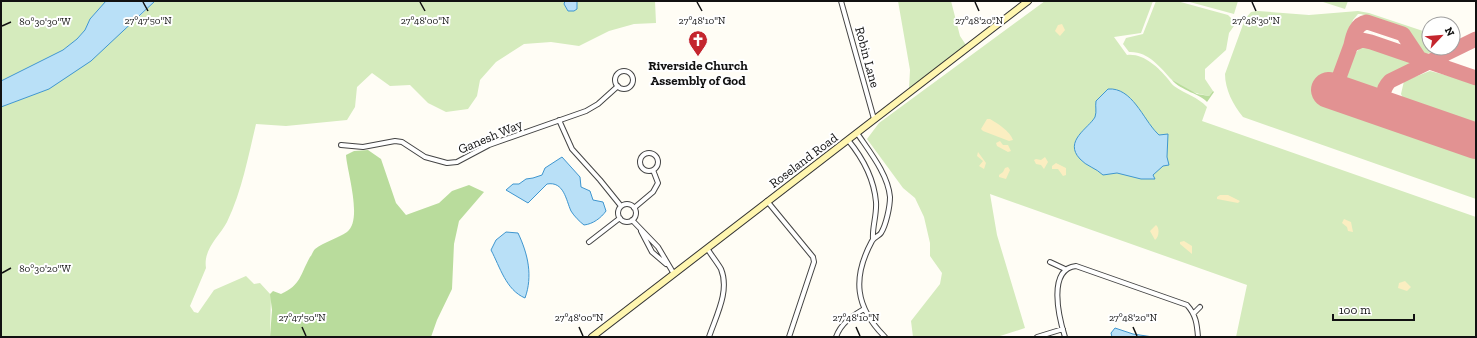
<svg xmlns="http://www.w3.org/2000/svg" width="1477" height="338" font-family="'Zilla Slab',serif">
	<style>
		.green { fill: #d5ebbd }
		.forest { fill: #b9dc9c }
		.sand { fill: #fbeec1 }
		.water { fill: #b9e0f7; stroke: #3f96cf }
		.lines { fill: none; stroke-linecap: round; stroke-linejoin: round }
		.taxiway { stroke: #e29292; stroke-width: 15 }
		.runway { stroke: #e29292; stroke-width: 36 }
		.minor-casing { stroke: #444; stroke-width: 6 }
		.secondary-casing { stroke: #333; stroke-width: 8 }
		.minor { stroke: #fff; stroke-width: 4 }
		.secondary { stroke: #fff6b0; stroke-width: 6 }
		.ticks { fill: none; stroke: #111; stroke-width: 1.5 }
		.labels { text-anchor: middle; stroke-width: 4; stroke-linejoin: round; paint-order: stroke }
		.street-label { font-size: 13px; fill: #111; stroke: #fff }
		.poi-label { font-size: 13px; font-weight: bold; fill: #111; stroke: #fff }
		.ticks-label { font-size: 10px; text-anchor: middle; fill: #111; stroke: #fff; stroke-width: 4; stroke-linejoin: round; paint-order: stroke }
	</style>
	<rect width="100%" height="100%" fill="#fffdf5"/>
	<!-- green -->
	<path class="green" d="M1 1H106L90 19 85 30 77 39 63 50 1 81Z
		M155 1H565L564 4 568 11 577 1H655L656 23 634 24 609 31 579 46 551 42 524 44 496 62 480 80 477 96 468 109 446 112 428 103 410 85 390 86 372 73 357 87 355 107 347 120 286 126 256 124C248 157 242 191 227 222 219 237 203 249 206 268L190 306 194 312 198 313 214 290 246 276 254 284 260 283 271 295 270 337H1V107L49 89 135 21Z
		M898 1H951L960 36 966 45 909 89 910 70Z
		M1045 1H1153L1141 33 1114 37 1127 55C1143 53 1158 67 1168 79 1170 81 1171 84 1174 86 1185 94 1198 97 1207 107L1202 121 1476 217V337H1236L1247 285 990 194 997 235 1025 328 997 337H913L911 321 940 284 942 273 930 256V243L924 217 915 198 903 188 867 139 879 123Z
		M1156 1H1177L1228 15 1236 23 1229 33 1226 50 1205 69V79L1213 91 1209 96C1197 94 1181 89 1172 80 1160 67 1148 51 1129 52L1123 44 1126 38 1143 34Z
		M1186 1H1238L1234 14Z
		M1320 1H1348L1345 9Z
		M1258 11 1309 15 1358 11 1369 13 1429 33V48H1443L1427 54 1419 51 1408 30 1361 14H1358L1353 20 1332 81 1329 80 1324 97 1476 150V199L1243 117C1233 105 1225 89 1225 74L1245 19 1251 12Z
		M1364 46 1412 62C1401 75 1378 70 1378 96L1347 85C1341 73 1353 51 1364 46Z
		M1430 71 1476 83V131L1411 108 1406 105 1401 94 1404 81Z"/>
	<!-- forest -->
	<path class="forest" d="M1172 80 1197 94 1209 96 1213 91 1214 92 1207 102C1202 95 1180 90 1172 80Z
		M368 150 381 159 396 203 406 215 439 203 452 191 469 185 484 192 459 221 454 244 452 289 437 320 431 337H270L272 310 270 294 273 291 281 294C301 285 300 275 310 257 312 255 313 251 315 249 324 242 338 238 347 232 363 220 347 172 346 155L354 151Z"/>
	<!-- sand -->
	<path class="sand" d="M1062 24 1065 30 1060 36 1055 31 1058 25Z
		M987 119H990C997 123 1010 131 1013 140L1009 141 983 131 981 129Z
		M1000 141 1003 145H1008L1011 151 1008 152 997 146 996 143Z
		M978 152 986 163 984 169 979 166 983 161 977 156Z
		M1045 157 1048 162 1044 169 1041 165 1036 164 1034 160 1036 159 1041 160Z
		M1056 163 1066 168V175L1063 176 1058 169H1052V166Z
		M1008 167 1010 170 1006 179 999 177V175L1003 172 1005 168Z
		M1220 195H1228L1240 201 1238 203 1217 199V197Z
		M1344 219 1351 222 1353 232 1348 231 1347 227 1342 223Z
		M1156 225C1160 228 1159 237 1155 240L1150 231Z
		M1184 241 1192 246V254L1180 244V242Z
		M1405 281 1411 287 1407 291 1398 288 1399 283Z"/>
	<!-- water -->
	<path class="water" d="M106 1H155L91 61 49 89 1 107V81L63 50 77 39 85 30 90 19Z
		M565 1H577V9L574 11H568L564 4Z
		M1108 89C1132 87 1143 119 1157 133L1159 135 1168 134 1167 157 1169 165 1163 166 1153 175 1155 179H1141L1117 173 1103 175C1096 168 1086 166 1080 159 1063 141 1089 128 1095 117 1097 111 1095 107 1096 101Z
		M562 157 580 177 581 187 590 191 593 200 603 202 606 211C601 218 593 224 584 225 580 222 574 216 571 211 566 200 564 181 547 184L528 203 506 190 513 184H519L526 179 533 178 542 175 545 168Z
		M506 232 518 233C528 254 533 276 525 298 506 290 500 267 491 250L496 240Z
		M1115 328 1133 334 1153 337H1112L1111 333Z"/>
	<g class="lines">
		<!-- taxiway -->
		<path class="taxiway" d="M1351 45C1353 35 1356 24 1367 22L1403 34 1419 58
			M1342 95 1338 90 1337 83 1351 45 1362 40 1371 42 1476 78
			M1390 111C1383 101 1380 91 1390 81L1476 39"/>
		<!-- runway -->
		<path class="runway" d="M1329 90 1476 141"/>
		<defs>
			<path id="minor" d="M841 1 874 119
				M615 80a9 9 0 1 1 18 0a9 9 0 1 1-18 0Z
				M559 120 572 149 600 180 621 206
				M857 133C869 151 888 174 890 197 890 207 886 225 881 233 879 236 874 237 872 241 852 278 855 307 885 337
				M848 140C862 157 874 179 876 202 877 215 872 227 873 239
				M341 145 363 147 395 141 402 142 425 157 447 163 457 162 489 145 586 111 598 104 618 86
				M640 162a9 9 0 1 1 18 0a9 9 0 1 1-18 0Z
				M767 201 813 257 814 262 789 337
				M618 213a9 9 0 1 1 18 0a9 9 0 1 1-18 0Z
				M634 208 653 192 658 183 653 170
				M632 220 658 247 674 274
				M641 231 652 252 666 264
				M589 242 620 218
				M707 248C711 255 717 262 721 269 730 291 716 316 709 337
				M1050 262 1065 269
				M1194 313 1200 307
				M836 337C841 323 852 316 864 309
				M1037 337 1063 329
				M1065 337C1059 318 1047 269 1076 266L1187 305C1196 315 1197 324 1198 337"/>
			<path id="secondary" d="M592 337 1028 1"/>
		</defs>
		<!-- minor casing -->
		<use href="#minor" class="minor-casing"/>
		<!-- secondary casing -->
		<use href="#secondary" class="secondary-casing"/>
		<!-- minor -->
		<use href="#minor" class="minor"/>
		<!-- secondary -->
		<use href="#secondary" class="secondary"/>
	</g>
	<!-- ticks -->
	<path class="ticks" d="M143 2 148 11M420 2 425 11M697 2 702 11M975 2 979 11M1252 2 1256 11M2 26 11 22M2 273 11 268M302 327 306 336M579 327 583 336M856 327 860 336M1133 327 1137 336"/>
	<!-- icons -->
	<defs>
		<symbol id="church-pin" viewBox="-11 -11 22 30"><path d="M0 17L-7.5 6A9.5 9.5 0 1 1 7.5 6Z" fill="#c4262e" stroke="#fff"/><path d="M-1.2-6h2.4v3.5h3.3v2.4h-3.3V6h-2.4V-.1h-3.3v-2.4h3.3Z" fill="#fff"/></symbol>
	</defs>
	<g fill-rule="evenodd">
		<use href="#church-pin" x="687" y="29" width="22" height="30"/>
	</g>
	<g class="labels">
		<!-- street labels -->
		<g class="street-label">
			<text transform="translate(868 57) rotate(75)" y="5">Robin Lane</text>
			<text transform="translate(490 136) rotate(-23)" y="5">Ganesh Way</text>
			<text transform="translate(803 160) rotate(-37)" y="5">Roseland Road</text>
		</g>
		<!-- poi labels -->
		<g class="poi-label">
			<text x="698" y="70">Riverside Church<tspan x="698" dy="15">Assembly of God</tspan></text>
		</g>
	</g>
	<g class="ticks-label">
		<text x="148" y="24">27°47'50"N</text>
		<text x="425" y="24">27°48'00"N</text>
		<text x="702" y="24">27°48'10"N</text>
		<text x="979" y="24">27°48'20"N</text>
		<text x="1256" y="24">27°48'30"N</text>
		<text x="45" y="25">80°30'30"W</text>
		<text x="45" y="272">80°30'20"W</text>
		<text x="302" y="321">27°47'50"N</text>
		<text x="579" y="321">27°48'00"N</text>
		<text x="856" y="321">27°48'10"N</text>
		<text x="1133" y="321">27°48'20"N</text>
	</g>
	<!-- border -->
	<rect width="1477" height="338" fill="none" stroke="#111111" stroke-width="4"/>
	<!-- north arrow -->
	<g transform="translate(1441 36) rotate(64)"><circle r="19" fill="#ffffff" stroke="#a0a0a0"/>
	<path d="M0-3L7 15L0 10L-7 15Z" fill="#c4262e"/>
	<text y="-6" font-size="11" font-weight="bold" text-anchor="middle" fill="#111111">N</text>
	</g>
	<!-- scale -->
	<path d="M1333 314v6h81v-6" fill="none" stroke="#111111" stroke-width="2"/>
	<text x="1339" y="314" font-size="12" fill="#111111" stroke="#ffffff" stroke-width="3" paint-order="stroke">100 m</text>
</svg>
